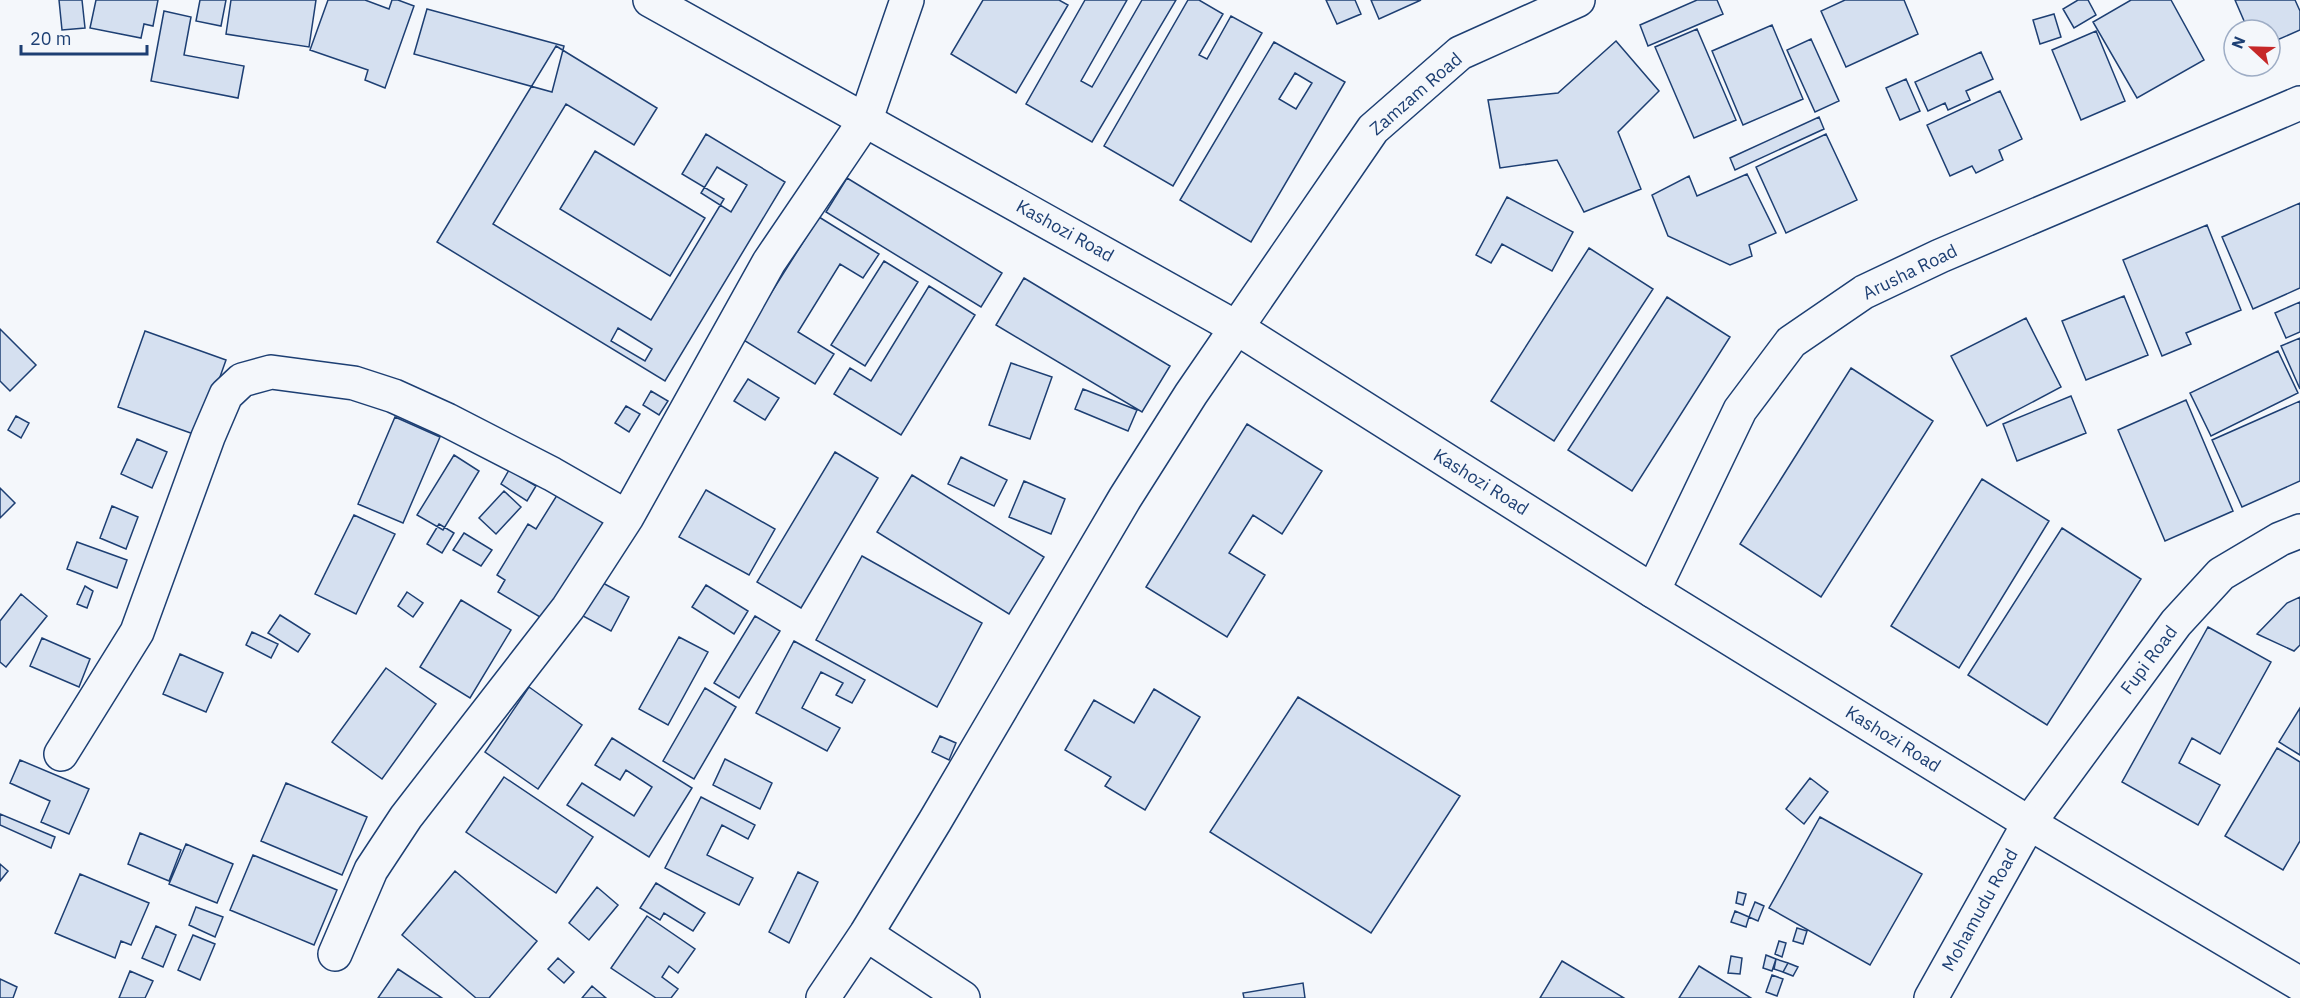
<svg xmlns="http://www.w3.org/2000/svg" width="2300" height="998" font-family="'IBM Plex Sans',sans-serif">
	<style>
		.building { fill: #d5e0f0; stroke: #1d3f73; stroke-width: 1.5; fill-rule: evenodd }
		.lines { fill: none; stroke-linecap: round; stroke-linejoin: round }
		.minor-casing { stroke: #1d3f73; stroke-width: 36 }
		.major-casing { stroke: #1d3f73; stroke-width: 36 }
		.minor { stroke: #f4f7fb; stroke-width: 33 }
		.major { stroke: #f4f7fb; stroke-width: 33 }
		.labels { text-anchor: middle; stroke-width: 4.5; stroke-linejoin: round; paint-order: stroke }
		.street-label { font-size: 18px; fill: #1d3f73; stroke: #f4f7fb }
	</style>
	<rect width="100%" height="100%" fill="#f4f7fb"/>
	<!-- building -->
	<path class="building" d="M59 0H82L85 28 62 30Z
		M96 0H158L153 26 144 24 141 38 90 28Z
		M200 0H226L221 26 196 21Z
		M231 0H316L309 47 226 34Z
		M328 0H365L389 9 392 0H398L414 6 385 88 365 80 368 70 310 50Z
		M983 0H1059L1068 5 1016 93 951 54Z
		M1085 0H1127L1081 81 1092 87 1142 0H1176L1092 142 1026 104Z
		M1188 0H1199L1223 14 1199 55 1207 59 1231 16 1262 33 1173 186 1104 146Z
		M1326 0H1355L1361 14 1337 24Z
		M1371 0H1421L1379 19Z
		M1697 0H1717L1723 14 1648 46 1640 25Z
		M1845 0H1904L1918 34 1846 67 1821 11Z
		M2078 0H2088L2096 15 2074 28 2063 9Z
		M2131 0H2171L2204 60 2137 98 2093 22Z
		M2235 0H2295L2300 11V30L2270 43V30H2248Z
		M427 9 564 46 552 92 414 54Z
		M164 11 191 17 184 55 244 66 238 98 151 81Z
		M2054 14 2061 37 2040 44 2033 20Z
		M1772 25 1803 99 1743 125 1712 51Z
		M1697 29 1736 120 1694 138 1655 47Z
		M2096 31 2125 101 2081 120 2052 50Z
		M1811 39 1839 101 1815 112 1787 50Z
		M1616 41 1659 91 1618 132 1641 189 1584 212 1557 160 1500 168 1488 100 1558 93Z
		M1274 42 1345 82 1251 242 1180 200ZM1295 73 1312 83 1296 109 1279 99Z
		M556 46 657 108 634 145 566 104 493 224 651 320 724 199 682 174 706 134 785 182 665 381 437 242Z
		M1981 52 1993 79 1966 91 1970 100 1948 110 1945 103 1928 111 1915 82Z
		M1906 79 1920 111 1900 120 1886 88Z
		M2000 91 2022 139 1999 150 2003 160 1976 173 1972 166 1950 176 1927 125Z
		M1819 117 1824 129 1735 170 1730 158Z
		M1826 134 1857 200 1786 233 1756 167Z
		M595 151 705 218 670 276 560 209Z
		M717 167 747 185 731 212 701 193Z
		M1747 174 1776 233 1749 245 1752 256 1730 265 1668 236 1652 195 1689 176 1697 196Z
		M847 178 1002 273 981 307 826 212Z
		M1507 197 1573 232 1552 271 1502 244 1491 263 1476 255Z
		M2300 203V288L2253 309 2222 237Z
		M819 217 879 254 863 278 840 264 798 332 834 354 815 384 742 339Z
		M2207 225 2241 310 2186 333 2191 344 2162 356 2123 260Z
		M1589 248 1653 289 1554 441 1491 401Z
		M884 261 918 282 865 366 831 345Z
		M1024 278 1170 366 1142 412 996 325Z
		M929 286 975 315 901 435 834 394 850 368 871 381Z
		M2124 296 2148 355 2086 380 2062 321Z
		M1667 297 1730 337 1632 491 1568 450Z
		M2300 302V332L2286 338 2275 313Z
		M2026 318 2061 387 1987 426 1951 356Z
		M618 328 652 349 645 361 611 341Z
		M0 329 36 365 10 391 0 381Z
		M145 331 226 360 199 436 118 407Z
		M2300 338V389L2281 346Z
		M2278 351 2298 393 2211 436 2190 393Z
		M1011 363 1052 377 1030 439 989 425Z
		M1851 368 1933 421 1821 597 1740 544Z
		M748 379 779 398 765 420 734 401Z
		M1083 389 1137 410 1128 431 1075 409Z
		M651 391 668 401 659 415 643 405Z
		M2071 396 2086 433 2017 461 2003 424Z
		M2186 400 2233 511 2165 541 2118 430Z
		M2300 401V481L2242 507 2212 440Z
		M626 406 640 414 629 432 615 423Z
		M16 416 29 423 21 438 8 430Z
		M395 417 440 437 403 523 358 504Z
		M1247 424 1322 471 1282 534 1253 515 1229 553 1265 575 1227 637 1146 587Z
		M137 439 167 452 152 488 121 474Z
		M835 452 878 478 801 608 757 582Z
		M454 455 479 471 443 530 417 515Z
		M961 457 1007 480 994 506 948 484Z
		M509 470 536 486 527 501 501 484Z
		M912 475 1044 557 1009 614 877 532Z
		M1982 479 2049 521 1959 668 1891 626Z
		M1024 481 1065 499 1051 534 1009 517Z
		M0 488 15 503 0 518Z
		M706 490 775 529 749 575 679 537Z
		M504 491 521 507 496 534 479 518Z
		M559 492 605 520 545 620 498 592 505 580 497 575 528 524 536 529Z
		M112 506 138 517 126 549 100 538Z
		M354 515 395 534 356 614 315 594Z
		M439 524 454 533 442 553 427 544Z
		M2062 528 2141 579 2047 725 1968 675Z
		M464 533 492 550 481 566 453 550Z
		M77 542 127 560 117 588 67 569Z
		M862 556 982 623 937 707 816 640Z
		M601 582 629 597 611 631 583 616Z
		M706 585 748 611 734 634 692 607Z
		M85 586 93 591 87 608 77 604Z
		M407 592 423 603 413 617 398 606Z
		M21 594 47 616 6 667 0 662V621Z
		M2300 597V645L2294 651 2257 634 2287 603Z
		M461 600 511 630 470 698 420 667Z
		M280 615 310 634 298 652 268 633Z
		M755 616 780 631 739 698 714 683Z
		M2208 627 2271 662 2220 754 2192 738 2179 763 2220 785 2198 825 2122 782Z
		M252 632 278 644 271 658 246 645Z
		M679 637 708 652 668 725 639 709Z
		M42 638 90 659 79 687 30 666Z
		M794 641 865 680 852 703 836 695 843 683 821 672 802 708 840 728 827 751 756 713Z
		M180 654 223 673 206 712 163 694Z
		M386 668 436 704 382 779 332 742Z
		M529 687 582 725 538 789 485 752Z
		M705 688 736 707 694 779 663 761Z
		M1154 689 1200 717 1145 810 1105 786 1111 777 1065 750 1094 700 1134 723Z
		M1298 697 1460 796 1371 933 1210 832Z
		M2300 708V755L2279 742Z
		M940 736 956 743 949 760 932 752Z
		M612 738 692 788 649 857 567 805 582 783 634 816 652 787 626 770 620 780 595 765Z
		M2277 748 2300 762V841L2283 870 2225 836Z
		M725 759 772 783 760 809 713 785Z
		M20 760 89 789 69 834 41 822 50 801 10 783Z
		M504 777 593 837 556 893 466 832Z
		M1810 778 1828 792 1804 824 1786 809Z
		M286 783 367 817 342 875 261 841Z
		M701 797 755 825 748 839 722 825 707 855 753 878 739 905 665 868Z
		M0 814 55 837 51 848 0 825Z
		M1820 817 1922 874 1870 965 1769 908Z
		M140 833 181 850 169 881 128 864Z
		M186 844 233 864 217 903 169 884Z
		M253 855 337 890 314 945 230 910Z
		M0 864 8 871 0 881Z
		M455 871 537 941 489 998H476L402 935Z
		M798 872 818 882 789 943 769 932Z
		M80 874 149 903 131 945 121 941 115 958 55 933Z
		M656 883 705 913 693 931 664 913 660 920 640 908Z
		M597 887 618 905 589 940 569 923Z
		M1738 892 1746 894 1743 905 1736 903Z
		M1755 902 1764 906 1758 921 1749 917Z
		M196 907 223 917 215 937 189 925Z
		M1735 911 1749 917 1746 927 1731 922Z
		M647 916 695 949 678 973 669 966 662 977 678 989 671 998H656L611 968Z
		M156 926 176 935 163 967 142 958Z
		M1797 928 1807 931 1803 944 1793 941Z
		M193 935 215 944 200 980 178 970Z
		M1779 941 1786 943 1782 957 1775 954Z
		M1766 955 1776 959 1772 971 1763 968Z
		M1731 956 1742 958 1740 974 1728 973Z
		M558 958 574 972 564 983 548 969Z
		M1776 959 1788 963 1783 972 1774 969Z
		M1562 961 1624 998H1540Z
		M1788 963 1798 967 1793 976 1783 972Z
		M1699 966 1751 998H1679Z
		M398 969 442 998H378Z
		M130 971 153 981 145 998H119Z
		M1772 975 1783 979 1777 996 1766 992Z
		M0 979 17 987 13 998H0Z
		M1303 983 1305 998H1244L1243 993Z
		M592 986 606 998H582Z"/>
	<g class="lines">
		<defs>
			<path id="minor" d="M1653 591 1740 410 1791 342 1864 292 1940 256 2300 103
				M61 754 137 632 208 437 226 395 242 380 271 372 354 383 394 396 447 420 552 474 627 517
				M866 934 963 998
				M335 954 371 870 406 817 568 608 627 517 769 262 866 119 907 0
				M823 998 866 934 935 821 1125 498 1191 394 1373 129 1460 53 1578 0
				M1931 998 2029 823 2176 623 2221 574 2280 539 2300 531"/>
			<path id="major" d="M650 0 1237 328 1653 591 2029 823 2300 984"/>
		</defs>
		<!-- minor casing -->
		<use href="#minor" class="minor-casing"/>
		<!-- major casing -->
		<use href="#major" class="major-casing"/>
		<!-- minor -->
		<use href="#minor" class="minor"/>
		<!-- major -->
		<use href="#major" class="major"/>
	</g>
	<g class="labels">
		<!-- street labels -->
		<g class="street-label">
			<text transform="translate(1416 94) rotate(-41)" y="6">Zamzam Road</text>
			<text transform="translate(1065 231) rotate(29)" y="6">Kashozi Road</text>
			<text transform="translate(1910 272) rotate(-26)" y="6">Arusha Road</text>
			<text transform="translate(1481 482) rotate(32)" y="6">Kashozi Road</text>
			<text transform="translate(2149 660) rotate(-53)" y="6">Fupi Road</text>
			<text transform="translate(1893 739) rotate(32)" y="6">Kashozi Road</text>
			<text transform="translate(1980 910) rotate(-61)" y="6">Mohamudu Road</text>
		</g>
	</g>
	<!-- north arrow -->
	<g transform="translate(2252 48) rotate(292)"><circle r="28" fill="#f4f7fb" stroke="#9eadc5" stroke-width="1.5"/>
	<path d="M0-4.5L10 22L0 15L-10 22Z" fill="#c62828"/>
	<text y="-9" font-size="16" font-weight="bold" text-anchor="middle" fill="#1d3f73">N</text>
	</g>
	<!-- scale -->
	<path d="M21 45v9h126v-9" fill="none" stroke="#1d3f73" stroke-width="3"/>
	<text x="30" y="45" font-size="18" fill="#1d3f73" stroke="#f4f7fb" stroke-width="4.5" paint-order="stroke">20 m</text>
</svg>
